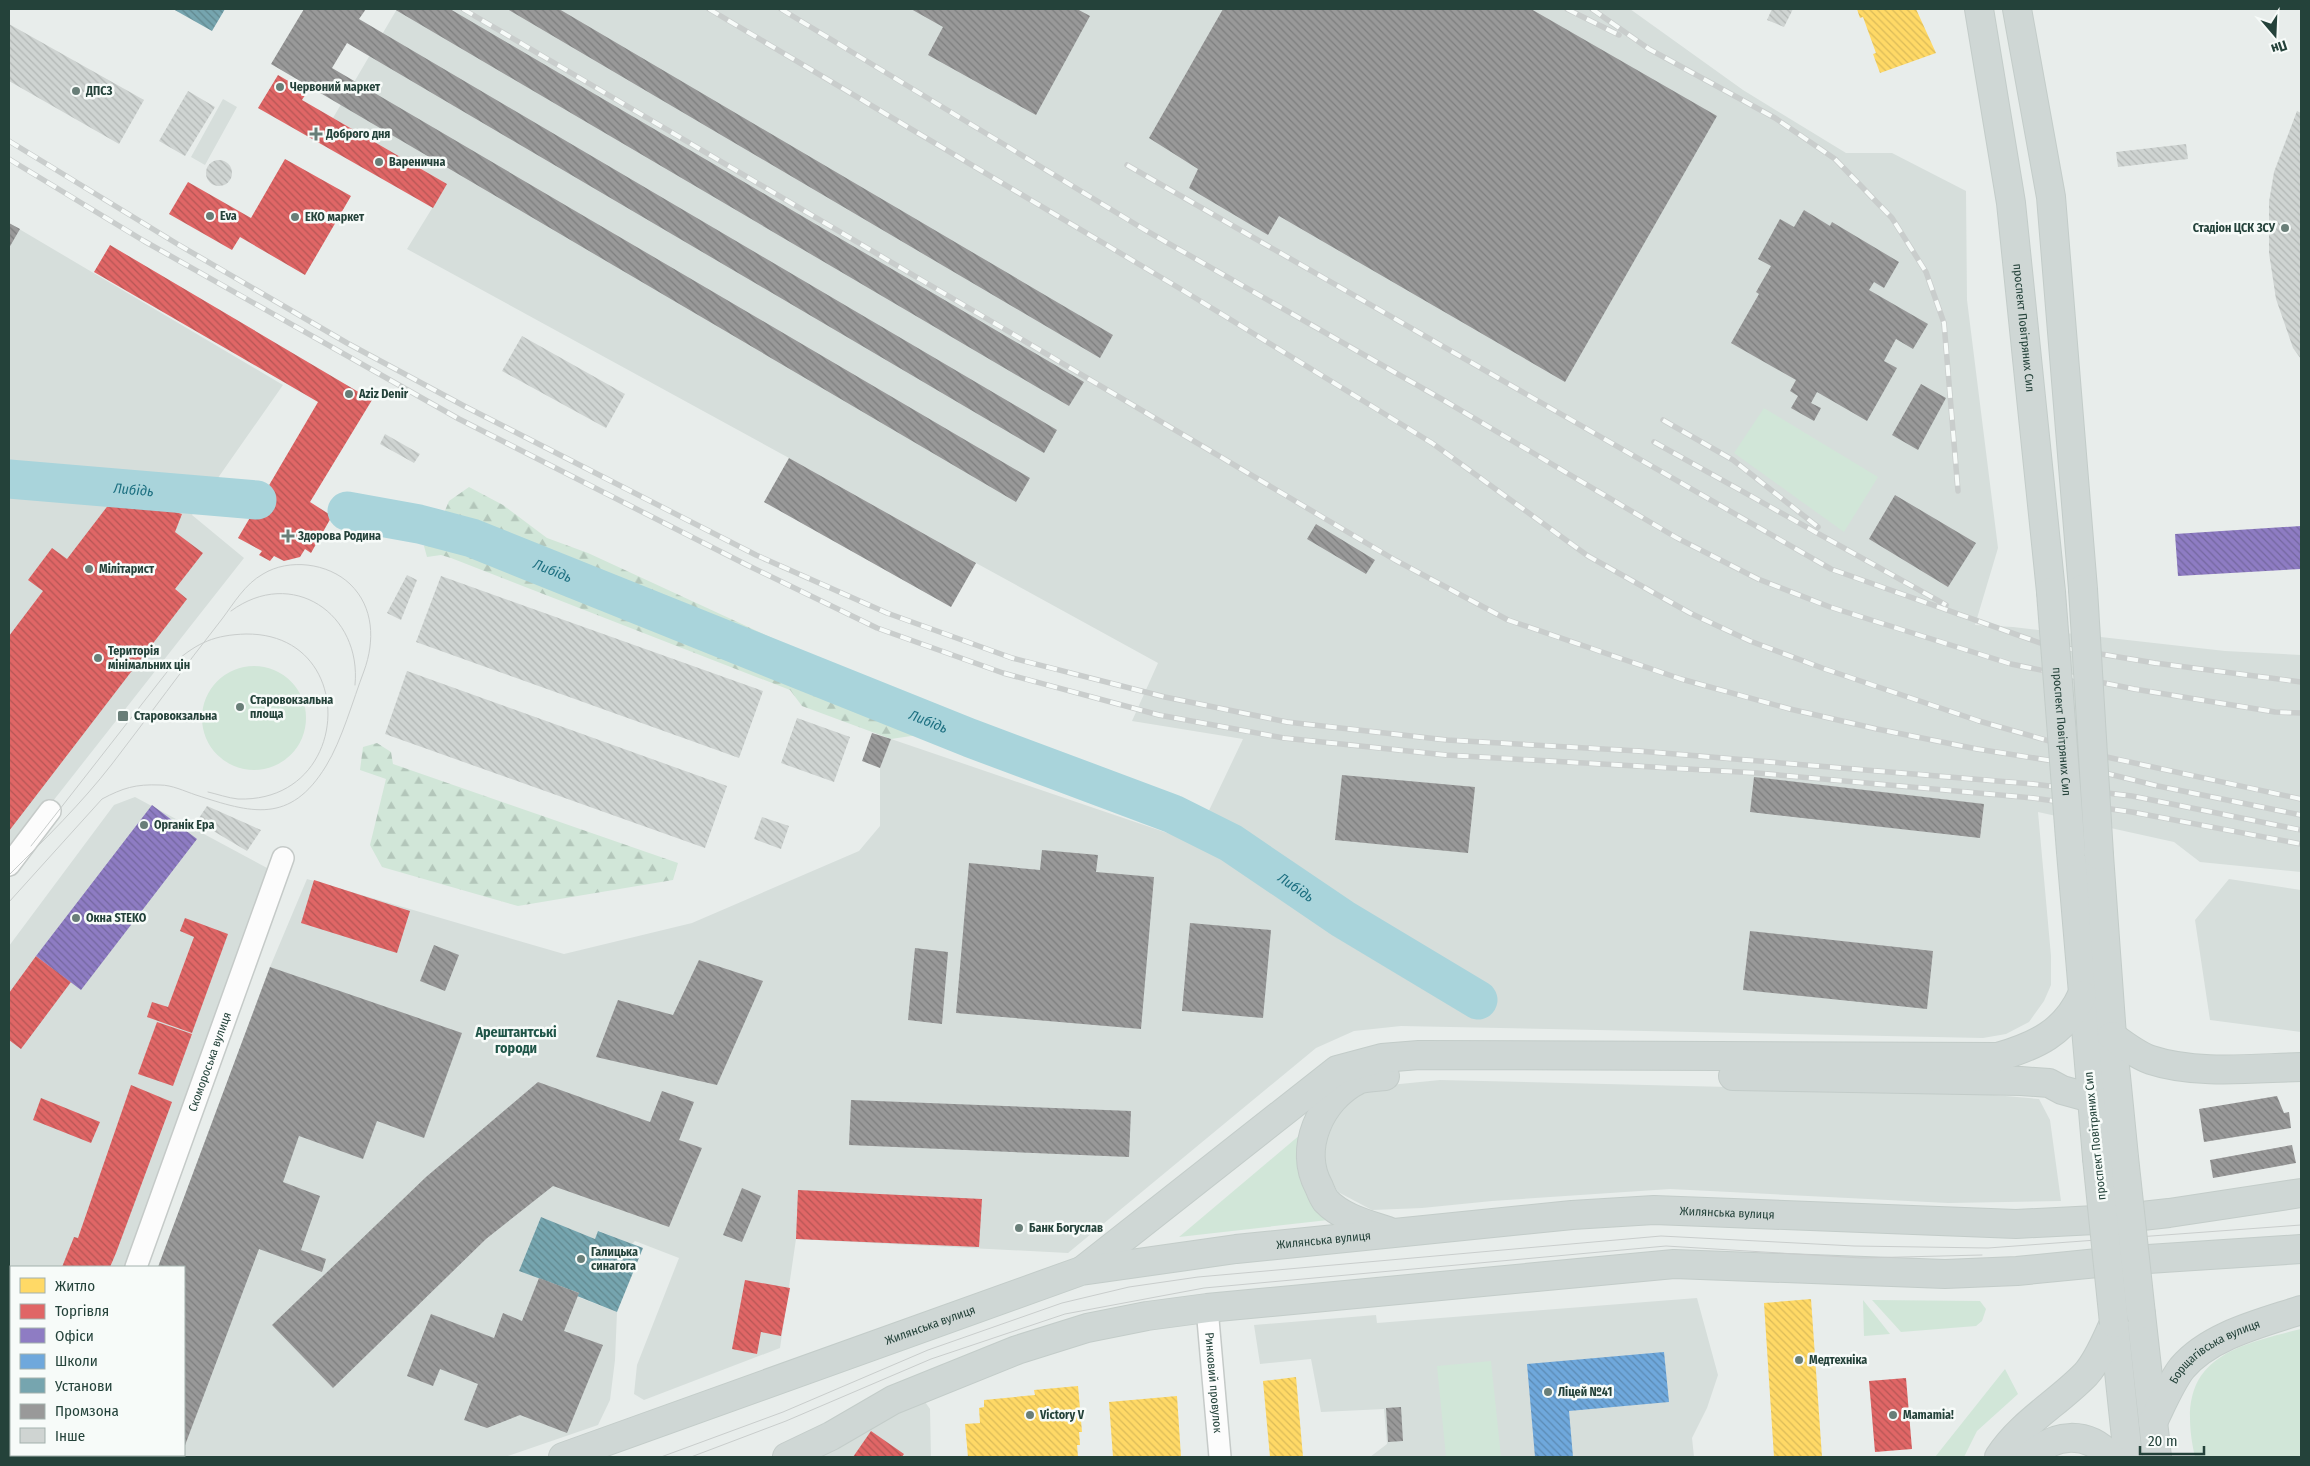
<svg xmlns="http://www.w3.org/2000/svg" width="2310" height="1466" font-family="'Fira Sans Condensed',sans-serif">
	<style>
		.built { fill: #d6dedb }
		.green { fill: #d1e6d8 }
		.forest { fill: url(#forest-firs) }
		.homes { fill: url(#homes-back-hatch) }
		.shops { fill: url(#shops-back-hatch) }
		.offices { fill: url(#offices-back-hatch) }
		.schools { fill: url(#schools-back-hatch) }
		.public { fill: url(#public-back-hatch) }
		.industry { fill: url(#industry-back-hatch) }
		.lines { fill: none; stroke-linecap: round; stroke-linejoin: round }
		.river { stroke: #a9d4db; stroke-width: 39 }
		.building { fill: url(#building-back-hatch) }
		.minor-casing { stroke: #c5cac8; stroke-width: 24 }
		.primary-casing { stroke: #c3ccc9; stroke-width: 30 }
		.minor { stroke: #fcfcfc; stroke-width: 21 }
		.primary { stroke: #cfd7d5; stroke-width: 28 }
		.tram { stroke: #c9cdcc; stroke-width: 1 }
		.rail-casing { stroke: #c9cdcc; stroke-width: 5.5 }
		.rail { stroke: #f7fbf9; stroke-width: 4; stroke-dasharray: 11; stroke-linecap: butt }
		.primary-bridge-casing { stroke: #c3ccc9; stroke-width: 30; stroke-linecap: butt }
		.primary-bridge { stroke: #cfd7d5; stroke-width: 28 }
		.poi-dot { fill: #697e78; stroke: #f7fbf9; stroke-width: 2 }
		.labels { text-anchor: middle; stroke-width: 5; stroke-linejoin: round; paint-order: stroke }
		.poi-label { font-size: 12px; font-weight: bold; fill: #24423a; stroke: #f7fbf9; text-anchor: start }
		.street-label { font-size: 12px; fill: #24423a; stroke: #f7fbf9 }
		.water-label { font-size: 14px; font-style: italic; fill: #1c6f80; stroke: #f7fbf9 }
		.neighbourhood-label { font-size: 14px; font-weight: bold; fill: #1f5548; stroke: #f7fbf9 }
	</style>
	<defs>
		<pattern id="forest-firs" width="22" height="20" patternUnits="userSpaceOnUse" patternTransform="scale(1.25)"><rect width="22" height="20" fill="#d1e6d8"/><path d="M5 1l3.5 6h-7zM16 11l3.5 6h-7z" fill="#b3c6ba"/></pattern>
		<pattern id="homes-back-hatch" width="6" height="6" patternUnits="userSpaceOnUse" patternTransform="scale(1.25)"><rect width="6" height="6" fill="#ffd966"/><path d="M-1 5l2 2M0 0l6 6M5-1l2 2" fill="none" stroke="#dabb59"/></pattern>
		<pattern id="shops-back-hatch" width="6" height="6" patternUnits="userSpaceOnUse" patternTransform="scale(1.25)"><rect width="6" height="6" fill="#e06666"/><path d="M-1 5l2 2M0 0l6 6M5-1l2 2" fill="none" stroke="#b55655"/></pattern>
		<pattern id="offices-back-hatch" width="6" height="6" patternUnits="userSpaceOnUse" patternTransform="scale(1.25)"><rect width="6" height="6" fill="#8e7cc3"/><path d="M-1 5l2 2M0 0l6 6M5-1l2 2" fill="none" stroke="#74679f"/></pattern>
		<pattern id="schools-back-hatch" width="6" height="6" patternUnits="userSpaceOnUse" patternTransform="scale(1.25)"><rect width="6" height="6" fill="#6fa8dc"/><path d="M-1 5l2 2M0 0l6 6M5-1l2 2" fill="none" stroke="#5b8ab3"/></pattern>
		<pattern id="public-back-hatch" width="6" height="6" patternUnits="userSpaceOnUse" patternTransform="scale(1.25)"><rect width="6" height="6" fill="#76a5af"/><path d="M-1 5l2 2M0 0l6 6M5-1l2 2" fill="none" stroke="#61888f"/></pattern>
		<pattern id="industry-back-hatch" width="6" height="6" patternUnits="userSpaceOnUse" patternTransform="scale(1.25)"><rect width="6" height="6" fill="#999"/><path d="M-1 5l2 2M0 0l6 6M5-1l2 2" fill="none" stroke="#7d7e7e"/></pattern>
		<pattern id="building-back-hatch" width="6" height="6" patternUnits="userSpaceOnUse" patternTransform="scale(1.25)"><rect width="6" height="6" fill="#cfd4d2"/><path d="M-1 5l2 2M0 0l6 6M5-1l2 2" fill="none" stroke="#b2b7b5"/></pattern>
	</defs>
	<rect width="100%" height="100%" fill="#e8edeb"/>
	<!-- built -->
	<path class="built" d="M397 9H1630L1743 90 1846 153H1892L1966 191 1967 300 1998 548 1975 625 2013 627 2225 651 2301 655V872L2200 862 2174 842 2038 812 2051 956V985L2044 1001 2029 1022 2006 1034 1983 1038 1401 1026 1354 1031 1316 1048 1068 1253 796 1239 780 1348 644 1400 634 1394 637 1365 679 1258 635 1241 632 1244 599 1231 595 1239 541 1217 520 1271 579 1293 578 1297 617 1312 615 1360 610 1400 598 1425 505 1457H87L88 1455H184V1267H158L270 967 307 879 564 954 692 923 859 851 880 826V768L891 739 1194 842 1243 739 1132 721 1158 663 976 563 789 458 407 249 447 184 333 118Z
		M223 99 237 107 205 165 191 157Z
		M9 223 283 385 192 515 244 558 9 857Z
		M135 797 269 869 129 1267H11V1455H64L63 1457H9V946L114 805Z
		M2229 879 2301 890V1032L2210 1020 2195 920Z
		M1440 1080 1971 1093 2039 1099 2050 1120 2061 1201 1948 1203 1670 1189 1492 1201 1422 1208 1372 1210 1338 1192 1325 1170 1320 1138 1339 1102 1370 1087Z
		M1697 1298 1718 1375 1707 1408 1692 1438 1694 1457H1370L1387 1444 1384 1409 1321 1412 1311 1359 1260 1364 1254 1325 1376 1315 1377 1323Z
		M923 1399 930 1409 931 1457H807Z"/>
	<!-- green -->
	<path class="green" d="M1764 408 1878 477 1844 532 1734 453Z
		M202 718a52 52 0 1 1 104 0a52 52 0 1 1-104 0Z
		M1301 1134 1328 1220 1179 1237Z
		M1863 1300 1890 1334 1864 1336Z
		M1872 1300 1980 1301 1986 1309 1982 1321 1976 1326 1901 1332Z
		M2301 1329V1457H2195C2174 1364 2221 1348 2301 1329Z
		M1491 1361 1501 1457H1446L1437 1366Z
		M2005 1369 2018 1394 1977 1431 1964 1457H1935Z"/>
	<!-- forest -->
	<path class="forest" d="M469 487 503 505 547 538 588 553 824 662 846 678 884 690 916 705 937 718 931 733 891 739 802 706 790 690 451 558 441 555 427 557 424 546 439 525 449 501Z
		M377 743 391 752 393 764 678 863 673 880 518 906 382 867 370 845 386 779 360 770 363 747Z"/>
	<!-- homes -->
	<path class="homes" d="M1857 9H1916L1936 53 1880 73 1873 54 1876 53 1863 17 1860 18Z
		M1811 1299 1822 1457H1774L1764 1303Z
		M1296 1377 1303 1457H1270L1263 1381Z
		M1078 1386 1082 1432H1079L1080 1445H1077L1078 1457H968L965 1424 980 1423 979 1408 984 1407V1400L1035 1395 1034 1390Z
		M1177 1396 1181 1457H1113L1109 1402Z"/>
	<!-- shops -->
	<path class="shops" d="M278 75 307 92 302 100 447 184 433 208 258 108Z
		M285 159 351 196 305 275 240 237 232 250 169 214 188 182 251 218Z
		M110 245 372 400 310 502 332 516 311 553 305 549 300 557 284 561 274 556 270 561 259 555 262 551 238 538 318 402 94 272Z
		M116 495 182 514 175 532 203 553 175 589 187 599 9 831V636L43 591 28 580 52 548 67 559Z
		M314 880 410 911 397 953 301 923Z
		M185 918 228 934 192 1033 147 1017 152 1002 168 1007 194 937 180 931Z
		M36 956 71 982 21 1049 9 1040V993Z
		M157 1022 192 1034 173 1086 138 1074Z
		M131 1085 172 1102 116 1253 110 1267H62L74 1237 78 1238Z
		M41 1098 100 1122 91 1143 33 1120Z
		M798 1190 982 1199 979 1247 796 1239Z
		M745 1280 790 1288 781 1336 761 1332 757 1354 732 1349Z
		M1906 1378 1912 1449 1875 1452 1869 1381Z
		M871 1431 904 1454 902 1457H853Z"/>
	<!-- offices -->
	<path class="offices" d="M2301 526V569L2178 576 2175 534Z
		M152 805 197 839 81 990 36 956Z"/>
	<!-- schools -->
	<path class="schools" d="M1664 1352 1669 1402 1569 1411 1573 1457H1535L1527 1364Z"/>
	<!-- public -->
	<path class="public" d="M173 9H225L212 31Z
		M541 1217 595 1239 598 1231 643 1248 617 1312 577 1296 579 1293 519 1271Z"/>
	<!-- industry -->
	<path class="industry" d="M304 9H366L359 19 1057 430 1044 453 347 43 332 68 1030 478 1016 502 271 64Z
		M394 9H450L1084 382 1069 406Z
		M507 9H559L1113 335 1100 358Z
		M911 9H1077L1090 16 1036 115 928 55 943 27Z
		M1223 9H1531L1717 116 1565 382 1279 216 1268 235 1189 188 1198 169 1149 138Z
		M1804 210 1830 226 1832 222 1899 262 1884 288 1874 282 1869 290 1928 324 1913 349 1896 339 1884 361 1897 368 1867 421 1817 392 1811 403 1821 408 1814 421 1791 408 1798 396 1790 391 1796 380 1731 343 1759 294 1756 292 1771 266 1758 259 1780 219 1794 227Z
		M9 223 20 229 9 248Z
		M1921 384 1946 398 1918 450 1892 435Z
		M789 458 976 563 951 607 764 502Z
		M1895 495 1976 543 1948 587 1869 539Z
		M1316 524 1375 560 1366 574 1307 539Z
		M872 733 891 739 880 768 862 761Z
		M1342 775 1475 787 1468 853 1335 840Z
		M1754 777 1984 804 1980 838 1750 812Z
		M1042 850 1098 855 1096 872 1154 877 1141 1029 956 1013 969 863 1040 870Z
		M1190 923 1271 930 1263 1018 1182 1011Z
		M1750 931 1933 951 1927 1009 1743 990Z
		M434 945 459 955 445 991 420 981Z
		M915 948 948 952 942 1024 908 1020Z
		M699 960 763 981 717 1085 596 1057 618 1000 673 1015Z
		M270 967 462 1033 424 1138 377 1121 363 1159 299 1136 283 1182 320 1196 301 1250 326 1259 322 1272 259 1249 184 1448V1267H158Z
		M538 1082 650 1122 662 1091 694 1102 679 1140 702 1148 669 1227 553 1186 486 1239 333 1388 272 1325 426 1177Z
		M2277 1096 2284 1113 2289 1112 2291 1128 2204 1142 2199 1109Z
		M851 1100 1131 1111 1129 1157 849 1145Z
		M2292 1145 2296 1163 2213 1178 2210 1160Z
		M742 1188 761 1196 742 1242 723 1235Z
		M539 1278 579 1293 564 1331 603 1345 567 1433 520 1415 487 1428 464 1420 478 1384 440 1369 433 1386 407 1376 431 1314 494 1338 503 1313 522 1321Z
		M1401 1407 1403 1441 1388 1442 1386 1408Z
		M88 1455H181L180 1457H87Z"/>
	<g class="lines">
		<!-- river -->
		<g class="river">
			<path id="s1" d="M9 479 257 500"/>
			<path id="s2" d="M347 511 419 524 472 538 970 738 1173 814 1231 843 1343 919 1478 1000"/>
		</g>
	</g>
	<!-- building -->
	<path class="building" d="M1772 9H1793L1784 27 1767 20Z
		M9 24 144 100 119 144 9 81Z
		M188 91 215 107 185 156 159 141Z
		M2297 111 2301 113V359L2293 348 2276 299 2269 253V202L2274 172Z
		M2186 144 2188 159 2118 167 2116 152Z
		M206 173a13 13 0 1 1 26 0a13 13 0 1 1-26 0Z
		M522 336 625 394 606 428 502 371Z
		M385 434 420 454 414 463 380 444Z
		M407 575 417 580 401 620 387 613Z
		M441 576 763 691 739 758 416 642Z
		M407 671 727 786 705 848 385 734Z
		M797 718 850 737 834 782 781 763Z
		M207 806 261 830 247 851 205 826 199 818Z
		M762 817 789 826 781 849 754 839Z"/>
	<g class="lines">
		<defs>
			<g id="minor">
				<path d="M9 865 50 811"/>
				<path id="s3" d="M136 1267 283 858"/>
				<path id="s4" d="M1207 1308 1220 1457"/>
				<path d="M68 1457 69 1455"/>
			</g>
			<g id="primary">
				<path id="s5" d="M1979 9 2011 203 2051 592"/>
				<path d="M2017 9 2051 197 2083 589"/>
				<path d="M2071 852 2097 1158"/>
				<path d="M2099 855 2112 1036 2124 1157"/>
				<path d="M2112 1036C2124 1045 2137 1055 2151 1060 2196 1075 2255 1068 2301 1067"/>
				<path d="M1385 1076C1377 1077 1365 1077 1358 1080 1320 1099 1298 1149 1319 1187 1321 1192 1323 1197 1326 1201 1342 1218 1367 1224 1388 1231"/>
				<path d="M1733 1076 2021 1081 2049 1083 2062 1090 2091 1098"/>
				<path d="M1083 1270 1337 1070 1382 1058 1419 1055 1998 1057C2035 1046 2065 1033 2082 995"/>
				<path d="M2141 1314 2157 1457"/>
				<path d="M2114 1324 2128 1457"/>
				<path id="s6" d="M2153 1422C2161 1406 2171 1382 2182 1368 2210 1335 2262 1323 2301 1310"/>
				<path id="s7" d="M563 1457 1081 1271 1236 1249 1572 1215 1654 1210 2016 1224 2115 1219 2169 1213 2301 1193"/>
				<path d="M787 1457 831 1436 893 1400 1017 1350 1087 1328 1147 1316 1207 1308 1674 1264 1945 1274 2017 1271 2118 1261 2301 1249"/>
				<path d="M1999 1457C2021 1423 2058 1403 2086 1374 2099 1359 2106 1340 2114 1323"/>
				<path d="M2030 1457C2054 1433 2087 1430 2111 1457"/>
			</g>
		</defs>
		<!-- minor casing -->
		<use href="#minor" class="minor-casing"/>
		<!-- primary casing -->
		<use href="#primary" class="primary-casing"/>
		<!-- minor -->
		<use href="#minor" class="minor"/>
		<!-- primary -->
		<use href="#primary" class="primary"/>
		<!-- tram -->
		<path class="tram" d="M231 611C292 566 362 614 355 685
			M31 846 174 663C198 642 215 635 246 634 360 633 353 803 238 799 228 798 217 794 208 792
			M9 902 102 799C123 788 135 784 160 785 172 785 184 791 196 795 251 813 290 825 326 766 342 740 353 700 364 671 375 641 374 607 350 584 328 563 289 558 263 574 245 584 234 603 222 619 184 667 149 716 112 764 81 804 46 838 10 874
			M661 1457 783 1412 928 1350 1062 1303 1129 1287 1198 1277 1661 1236 1854 1246 1988 1248 2301 1225
			M691 1457 786 1421 931 1359 1065 1314 1204 1288 1666 1246 1861 1258 1982 1255"/>
		<defs>
			<path id="rail" d="M463 9 1395 560 1508 620 1681 679 1790 709 1877 729 1977 749 2060 762 2158 786 2301 815
				M709 9 1179 288 1432 443 1588 556 1690 613 1750 641 1825 669 1979 721 2102 756 2301 799
				M781 9 1145 230 1445 401 1677 538 1758 579 1830 607 2011 664 2134 689 2275 712 2301 713
				M1567 9 1619 35
				M1592 9 1649 49 1775 118 1835 159 1892 218 1926 272 1944 323 1958 491
				M9 141 179 245 347 343 466 407 756 555 887 613 1012 658 1165 697 1287 722 1447 740 1639 751 2033 784 2132 796 2301 830
				M9 159 144 241 459 419 747 565 877 628 1003 673 1159 715 1284 738 1446 755 1757 773 2033 798 2132 812 2301 844
				M1127 165 1831 569 2046 645 2155 663 2301 682
				M1663 420 1733 460 1818 527
				M1654 442 1946 605"/>
		</defs>
		<!-- rail casing -->
		<use href="#rail" class="rail-casing"/>
		<!-- rail -->
		<use href="#rail" class="rail"/>
		<defs>
			<g id="primary-bridge">
				<path d="M2083 589 2099 855"/>
				<path id="s8" d="M2051 592 2071 852"/>
				<path d="M2124 1157 2141 1314"/>
				<path d="M2097 1158 2114 1323"/>
			</g>
		</defs>
		<!-- primary-bridge casing -->
		<use href="#primary-bridge" class="primary-bridge-casing"/>
		<!-- primary-bridge -->
		<use href="#primary-bridge" class="primary-bridge"/>
	</g>
	<!-- markers -->
	<g class="poi-dot">
		<circle cx="280" cy="87" r="5"/>
		<circle cx="76" cy="91" r="5"/>
		<path d="M313.5 126.5h5v5h5v5h-5v5h-5v-5h-5v-5h5z"/>
		<circle cx="379" cy="162" r="5"/>
		<circle cx="210" cy="216" r="5"/>
		<circle cx="295" cy="217" r="5"/>
		<circle cx="2285" cy="228" r="5"/>
		<circle cx="349" cy="394" r="5"/>
		<path d="M285.5 528.5h5v5h5v5h-5v5h-5v-5h-5v-5h5z"/>
		<circle cx="89" cy="569" r="5"/>
		<circle cx="98" cy="658" r="5"/>
		<circle cx="240" cy="707" r="5"/>
		<rect x="117" y="710" width="12" height="12" rx="2.5"/>
		<circle cx="144" cy="825" r="5"/>
		<circle cx="76" cy="918" r="5"/>
		<circle cx="1019" cy="1228" r="5"/>
		<circle cx="581" cy="1259" r="5"/>
		<circle cx="1799" cy="1360" r="5"/>
		<circle cx="1548" cy="1392" r="5"/>
		<circle cx="1030" cy="1415" r="5"/>
		<circle cx="1893" cy="1415" r="5"/>
	</g>
	<g class="labels">
		<!-- poi labels -->
		<g class="poi-label">
			<text x="290" y="91">Червоний маркет</text>
			<text x="86" y="95">ДПСЗ</text>
			<text x="326" y="138">Доброго дня</text>
			<text x="389" y="166">Варенична</text>
			<text x="220" y="220">Eva</text>
			<text x="305" y="221">ЕКО маркет</text>
			<text x="2275" y="232" text-anchor="end">Стадіон ЦСК ЗСУ</text>
			<text x="359" y="398">Aziz Denir</text>
			<text x="298" y="540">Здорова Родина</text>
			<text x="99" y="573">Мілітарист</text>
			<text x="108" y="655">Територія<tspan x="108" dy="14">мінімальних цін</tspan></text>
			<text x="250" y="704">Старовокзальна<tspan x="250" dy="14">площа</tspan></text>
			<text x="134" y="720">Старовокзальна</text>
			<text x="154" y="829">Органік Ера</text>
			<text x="86" y="922">Окна STEKO</text>
			<text x="1029" y="1232">Банк Богуслав</text>
			<text x="591" y="1256">Галицька<tspan x="591" dy="14">синагога</tspan></text>
			<text x="1809" y="1364">Медтехніка</text>
			<text x="1558" y="1396">Ліцей №41</text>
			<text x="1040" y="1419">Victory V</text>
			<text x="1903" y="1419">Mamamia!</text>
		</g>
		<!-- street labels -->
		<g class="street-label">
			<text dy="4" stroke="none"><textPath href="#s5" startOffset="322">проспект Повітряних Сил</textPath></text>
			<text dy="4" stroke="none"><textPath href="#s8" startOffset="140">проспект Повітряних Сил</textPath></text>
			<text dy="4" stroke="none"><textPath href="#s3" startOffset="218">Скомороська вулиця</textPath></text>
			<text transform="translate(2095 1136) rotate(-96)" y="4">проспект Повітряних Сил</text>
			<text dy="4" stroke="none"><textPath href="#s7" startOffset="1200">Жилянська вулиця</textPath></text>
			<text dy="4" stroke="none"><textPath href="#s7" startOffset="795">Жилянська вулиця</textPath></text>
			<text dy="4" stroke="none"><textPath href="#s7" startOffset="390">Жилянська вулиця</textPath></text>
			<text dy="4" stroke="none"><textPath href="#s6" startOffset="98">Борщагівська вулиця</textPath></text>
			<text dy="4" stroke="none"><textPath href="#s4" startOffset="75">Ринковий провулок</textPath></text>
		</g>
		<!-- water labels -->
		<g class="water-label">
			<text dy="5" stroke="none"><textPath href="#s1" startOffset="125">Либідь</textPath></text>
			<text dy="5" stroke="none"><textPath href="#s2" startOffset="215">Либідь</textPath></text>
			<text dy="5" stroke="none"><textPath href="#s2" startOffset="620">Либідь</textPath></text>
			<text dy="5" stroke="none"><textPath href="#s2" startOffset="1025">Либідь</textPath></text>
		</g>
		<!-- neighbourhood labels -->
		<g class="neighbourhood-label">
			<text x="516" y="1037">Арештантські<tspan x="516" dy="16">городи</tspan></text>
		</g>
	</g>
	<!-- border -->
	<rect width="2310" height="1466" fill="none" stroke="#24423a" stroke-width="20"/>
	<!-- legend -->
	<rect x="10" y="1266" width="175" height="190" fill="#f7fbf9" stroke="#a3b1ad"/>
	<rect x="20" y="1278" width="25" height="15" fill="#ffd966" stroke="#a3b1ad"/>
	<text x="55" y="1291" font-size="15" fill="#24423a">Житло</text>
	<rect x="20" y="1304" width="25" height="15" fill="#e06666" stroke="#a3b1ad"/>
	<text x="55" y="1316" font-size="15" fill="#24423a">Торгівля</text>
	<rect x="20" y="1328" width="25" height="15" fill="#8e7cc3" stroke="#a3b1ad"/>
	<text x="55" y="1341" font-size="15" fill="#24423a">Офіси</text>
	<rect x="20" y="1354" width="25" height="15" fill="#6fa8dc" stroke="#a3b1ad"/>
	<text x="55" y="1366" font-size="15" fill="#24423a">Школи</text>
	<rect x="20" y="1378" width="25" height="15" fill="#76a5af" stroke="#a3b1ad"/>
	<text x="55" y="1391" font-size="15" fill="#24423a">Установи</text>
	<rect x="20" y="1404" width="25" height="15" fill="#999999" stroke="#a3b1ad"/>
	<text x="55" y="1416" font-size="15" fill="#24423a">Промзона</text>
	<rect x="20" y="1428" width="25" height="15" fill="#cfd4d2" stroke="#a3b1ad"/>
	<text x="55" y="1441" font-size="15" fill="#24423a">Інше</text>
	<!-- north arrow -->
	<g transform="translate(2275 35) rotate(161)" stroke="#f7fbf9" stroke-width="4" paint-order="stroke">
	<path d="M0-4L9 19L0 12L-9 19Z" fill="#24423a"/>
	<text y="-8" font-size="14" font-weight="bold" text-anchor="middle" fill="#24423a">Пн</text>
	</g>
	<!-- scale -->
	<path d="M2140 1446v8h64v-8" fill="none" stroke="#24423a" stroke-width="2.5"/>
	<text x="2148" y="1446" font-size="15" fill="#24423a" stroke="#f7fbf9" stroke-width="4" paint-order="stroke">20 m</text>
</svg>
